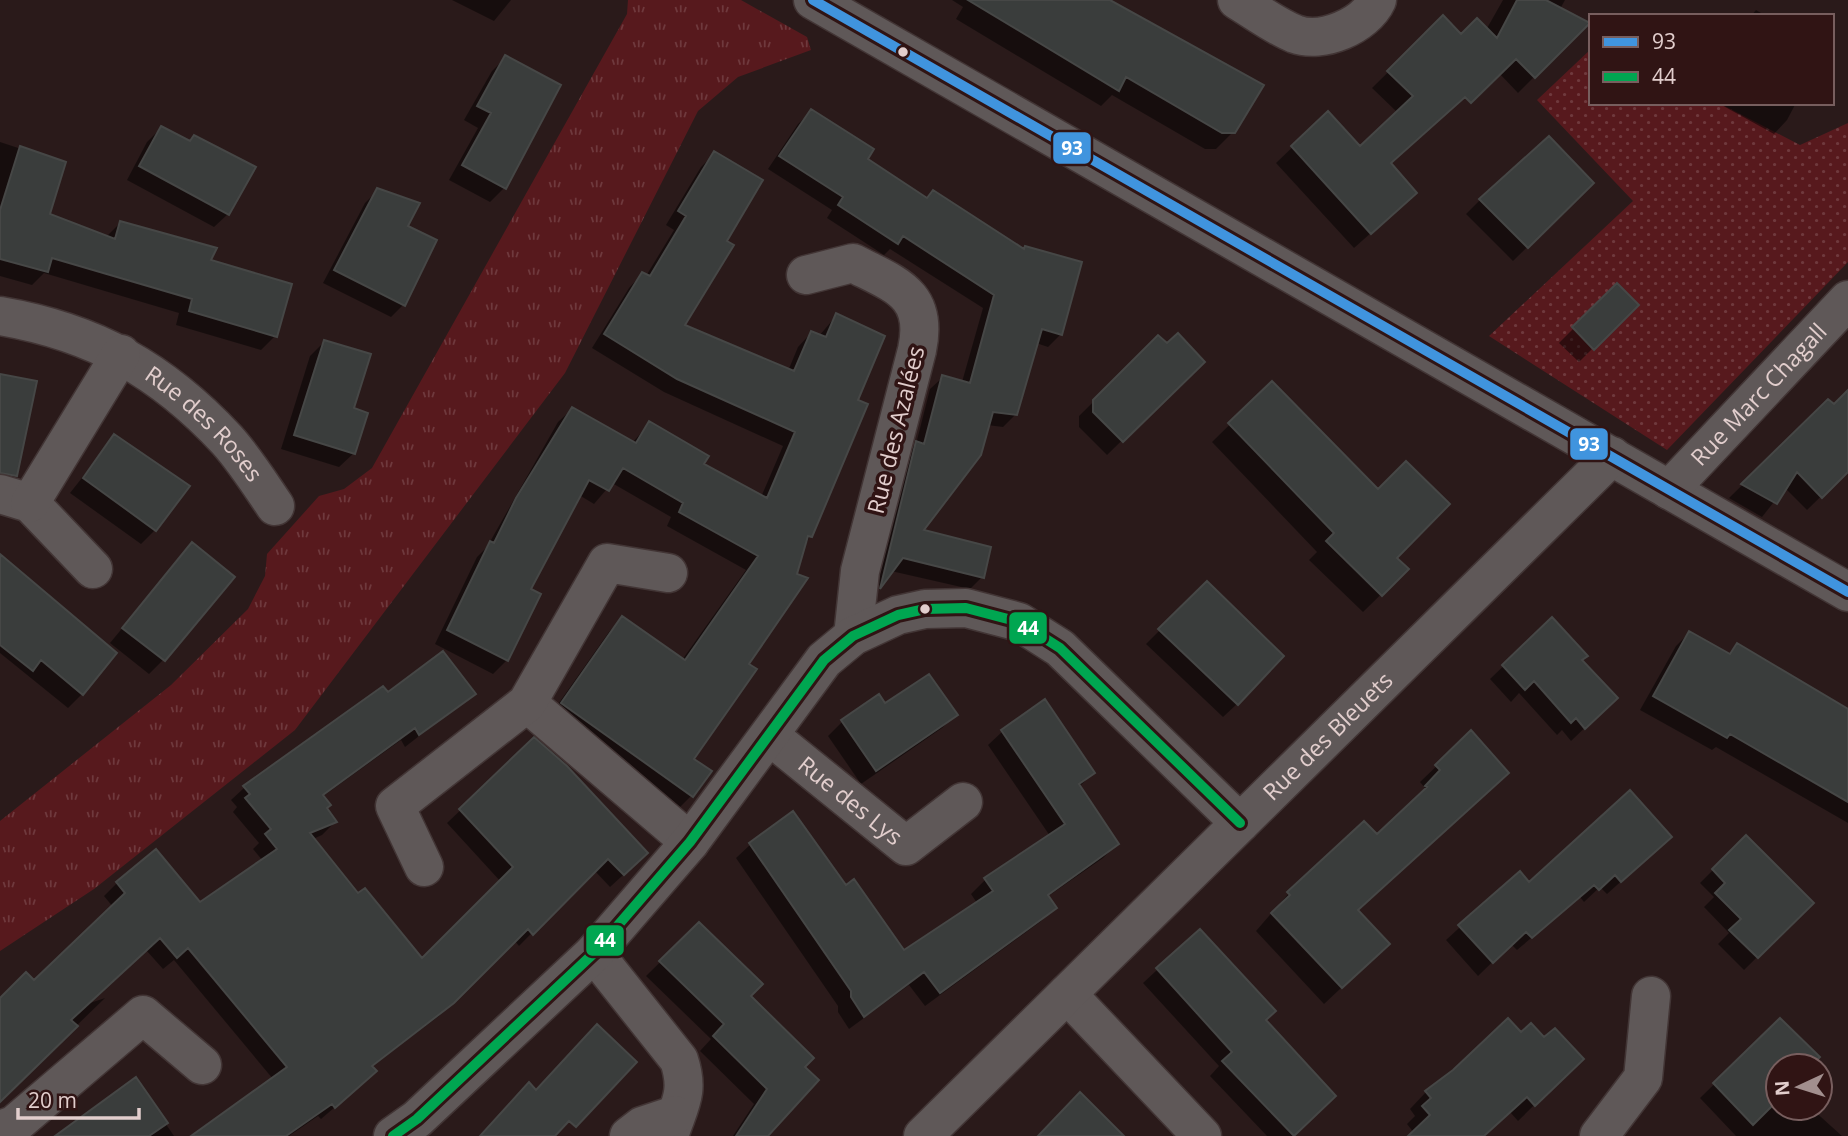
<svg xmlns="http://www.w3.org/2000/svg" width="1848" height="1136" font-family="'Open Sans',sans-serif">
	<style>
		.grass { fill: url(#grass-tufts) }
		.garden { fill: url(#garden-dots) }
		.shadow { fill: #0007 }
		.building { fill: #3a3d3c; stroke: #464746; stroke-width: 2 }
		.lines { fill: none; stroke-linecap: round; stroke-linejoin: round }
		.minor-casing { stroke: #423535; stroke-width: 41 }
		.minor { stroke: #5f5858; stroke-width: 38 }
		.bus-1-casing { stroke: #301414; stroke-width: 16 }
		.bus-2-casing { stroke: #301414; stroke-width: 16 }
		.bus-1 { stroke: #4094de; stroke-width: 10 }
		.bus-2 { stroke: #00a651; stroke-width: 10 }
		.bus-dot { fill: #e2cecd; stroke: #301414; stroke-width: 2.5 }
		.labels { text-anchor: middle; stroke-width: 7; stroke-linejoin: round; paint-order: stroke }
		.street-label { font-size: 23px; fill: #e2cecd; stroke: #301414 }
		.line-badge { stroke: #301414; stroke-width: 2.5 }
		.badge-label { font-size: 19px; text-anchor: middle; font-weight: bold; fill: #fff }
	</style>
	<defs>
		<pattern id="grass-tufts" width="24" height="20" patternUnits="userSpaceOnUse" patternTransform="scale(1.75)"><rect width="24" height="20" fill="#57191d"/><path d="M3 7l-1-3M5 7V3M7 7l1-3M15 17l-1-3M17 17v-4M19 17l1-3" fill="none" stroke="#6f393d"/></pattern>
		<pattern id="garden-dots" width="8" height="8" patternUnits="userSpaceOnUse" patternTransform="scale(1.75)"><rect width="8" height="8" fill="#57191d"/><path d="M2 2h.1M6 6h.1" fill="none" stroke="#6f393d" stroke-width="1.8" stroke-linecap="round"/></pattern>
	</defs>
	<rect width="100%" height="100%" fill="#2a1a1a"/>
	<!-- grass -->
	<path class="grass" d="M628 0H741L807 37 811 50 738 77 698 111 565 373 295 730 94 889 0 951V821L171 685 248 609 265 576 267 554 319 496 344 489 372 468 627 14Z"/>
	<!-- garden -->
	<path class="garden" d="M1591 49V103H1719L1800 145 1848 123V262L1667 450 1489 336 1633 201 1537 100Z"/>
	<!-- shadow -->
	<path class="shadow" d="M452 0H511L494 21Z
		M952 0H1108L1233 132 1216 149H1205L1112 95 1101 106 956 19 963 7Z
		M1503 0H1565L1560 9 1587 24 1518 93 1499 73 1477 83 1389 164 1399 208 1354 248 1276 163 1328 113 1360 148 1398 113 1372 88 1443 18 1461 36 1486 30Z
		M1756 10 1766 16H1751Z
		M506 57 505 187 490 202 449 180 478 128 464 120 492 71Z
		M1718 103H1796L1787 120 1774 134Z
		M811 112 865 159 926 199 933 192 1061 334 1048 347 1036 343 1016 414 1003 427 987 425 921 531 982 577 970 589 891 571 870 597 904 456 916 444 930 389 943 377 962 382 983 308 890 249 884 255 827 218 832 210 768 169 798 124Z
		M161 128 228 214 214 227 127 180 147 142Z
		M0 142 64 163 48 215 106 237 120 223 208 261 275 336 261 350 176 325 179 313 44 273 32 285 0 276Z
		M715 153 724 242 682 326 788 371 798 347 811 333 819 336 836 316 855 401 810 536 747 665 691 759V796L678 809 549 717 609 632 622 618 682 660 746 570 667 526 671 517 612 483 594 504 579 495 529 590 507 660 493 674 435 644 477 557 487 547 558 422 572 409 632 443 649 424 702 465 761 497 783 446 664 392 592 348 629 288 642 274 646 276 674 230 666 225 701 167Z
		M1592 183 1513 261 1466 214 1480 200Z
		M378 190 403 305 391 317 323 283 365 203Z
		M1617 285 1636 305 1579 362 1559 343Z
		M1158 338 1167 346 1202 362 1107 455 1079 427V416Z
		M324 342 354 453 339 467 281 449 310 356Z
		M1272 383 1394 558 1407 569 1363 612 1309 560 1317 552 1212 442Z
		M1848 393V470L1807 510 1785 488 1762 517 1729 498 1828 401 1835 406Z
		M115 436 155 530 141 544 70 493Z
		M192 544 163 660 149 674 110 643Z
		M0 572 82 694 68 708 0 653Z
		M1207 583 1237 704 1223 717 1146 644Z
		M1552 619 1580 661 1616 698 1571 741 1562 730 1557 735 1519 693 1511 702 1490 679Z
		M1689 633 1728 654 1737 645 1848 711V823L1716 747 1712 750 1640 710 1676 646Z
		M383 688 388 694H473L405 747 401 740 322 797 325 808 335 822 322 835 313 839 358 895 422 961 501 882 447 823 534 740 633 866 610 887 594 870 519 946 514 940 439 1016 371 1067 362 1084 321 1119 318 1116 289 1136H192L273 1079 174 960 163 969 146 950 87 1004 105 998 0 1100V1000L34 983 113 907 104 896 117 883 200 904 263 861 253 849 259 843 233 812 237 807 231 800 244 788Z
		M885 706 956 714 942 728 861 784 828 736 842 722Z
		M1003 731 1093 773 1079 787 1117 844 1103 858 1047 897 1054 908 1040 922 925 1006 909 985 849 1029 838 1012V1006L736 858 751 844 845 888 904 953 977 903 971 894 985 880 1050 836 988 745Z
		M1471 733 1356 910 1371 960 1324 1004 1256 931 1289 893 1377 837 1425 788 1420 782Z
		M1746 837 1812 903 1744 970 1718 944 1729 933 1704 907 1714 897 1700 883Z
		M1656 850 1607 894 1600 887 1584 902 1580 897 1517 950 1511 944 1478 976 1446 940 1519 873 1529 884Z
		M699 924 803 1067 765 1136H733L754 1104 700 1051 711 1039 646 976Z
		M1199 931 1263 1021 1320 1110 1293 1136H1267L1210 1076 1219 1066 1143 983Z
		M1780 1020 1808 1066H1778V1108H1811L1842 1136H1736L1700 1098Z
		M1521 1034 1544 1040 1581 1059 1518 1121 1510 1112 1484 1136H1410L1414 1133 1407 1124 1415 1116 1410 1109 1426 1092Z
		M136 1080 174 1136H58Z"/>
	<!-- building -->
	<path class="building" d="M968 0H1110L1264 85 1235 133H1222L1126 77 1119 91Z
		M1517 0H1546L1590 23 1535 78 1516 59 1471 103 1465 97 1391 163 1417 193 1371 234 1291 146 1328 111 1360 146 1413 96 1387 71 1443 15 1461 34 1477 18 1497 38Z
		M505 55 561 85 506 189 462 165 491 113 477 106Z
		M811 109 874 149 868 159 927 198 933 190 1024 249 1025 246 1082 262 1062 335 1042 329 1017 415 993 412 981 455 924 530 991 547 984 578 903 558 880 589 916 441 924 444 942 375 970 383 994 295 903 236 898 244 838 205 843 197 779 156Z
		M161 126 190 141 194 135 256 167 229 215 139 166Z
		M1549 136 1594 183 1528 248 1479 199Z
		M20 146 66 162 50 214 115 239 120 221 217 248 211 260 292 284 277 337 189 311 192 299 52 258 48 272 0 259V210Z
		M714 151 763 180 727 241 734 245 685 325 794 371 811 331 826 337 836 313 885 336 858 400 868 404 812 537 808 536 797 574 808 578 749 664 757 669 694 759 712 771 693 797 561 703 622 616 685 660 758 556 679 512 683 503 623 468 609 491 589 480 531 589 541 594 508 661 447 630 490 541 494 543 516 498 572 407 636 443 649 421 709 456 704 464 767 498 795 432 677 379 604 334 642 272 650 276 686 216 678 211Z
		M377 188 420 203 408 226 437 240 405 306 334 270Z
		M1617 283 1639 305 1594 350 1572 327Z
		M1178 333 1205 362 1123 442 1093 412V400L1158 335 1167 343Z
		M324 340 371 354 354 408 368 413 355 454 294 435Z
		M0 374 37 381 17 476 0 473Z
		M1272 381 1378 489 1406 461 1450 504 1397 558 1409 569 1382 596 1326 541 1334 533 1228 423Z
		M1848 390V472L1822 498 1797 472 1777 504 1741 484 1828 399 1834 404Z
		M114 434 190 486 156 531 83 478Z
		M192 542 235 577 165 661 122 628Z
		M0 554 117 653 83 695 41 660 33 671 0 645Z
		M1207 581 1284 656 1238 705 1158 629Z
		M1552 617 1588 656 1582 660 1618 698 1585 729 1576 718 1571 723 1534 681 1525 690 1502 665Z
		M1689 631 1730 654 1737 643 1848 709V802L1730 734 1727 738 1653 696Z
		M443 651 476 694 419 735 415 728 323 795 331 805 327 808 337 822 310 833 358 893 365 888 422 958 513 867 459 809 534 737 567 766 648 853 624 875 608 859 533 935 528 929 454 1003 372 1066 377 1071 335 1108 332 1104 286 1136H191L287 1067 188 948 177 958 160 938 71 1020 78 1026 0 1102V998L26 972 34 980 125 893 116 882 156 849 200 902 277 849 265 834 271 829 245 798 250 794 243 786 383 686 388 692Z
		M929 674 958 715 876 771 841 720 879 694 885 703Z
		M1045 699 1095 773 1079 784 1119 844 1048 895 1057 908 940 993 924 972 864 1017 851 997V991L749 843 793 811 846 885 854 879 904 950 993 891 984 878 1065 824 1001 730Z
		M1471 730 1509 773 1358 910 1390 944 1342 988 1271 913 1290 895 1287 892 1364 821 1377 834 1427 787 1425 786 1440 770 1435 765Z
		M1630 790 1672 837 1621 882 1615 875 1599 890 1594 885 1532 938 1526 932 1493 963 1458 925 1520 871 1529 882Z
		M1746 835 1814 903 1758 958 1729 930 1741 919 1715 893 1725 883 1712 869Z
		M699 922 763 984 751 996 814 1058 805 1067 819 1080 768 1136H736L767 1089 713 1036 724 1024 659 961Z
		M1200 929 1276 1011 1266 1020 1336 1096 1294 1136 1222 1061 1232 1052 1156 968Z
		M1508 1018 1521 1032 1531 1023 1544 1037 1555 1028 1584 1059 1535 1106 1527 1097 1484 1136H1408L1430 1115 1422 1106 1431 1098 1425 1091 1453 1070Z
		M1780 1018 1820 1057 1811 1066H1778V1100L1753 1125 1713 1083Z
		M597 1024 637 1062 576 1127 569 1121 555 1136H480L529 1082 536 1090Z
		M136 1077 168 1123 149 1136H55Z
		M1080 1092 1124 1136H1038Z"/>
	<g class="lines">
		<defs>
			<g id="minor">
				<path d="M813 0 1848 592"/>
				<path d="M1237 0C1255 11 1275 26 1295 34 1322 44 1365 26 1377 0"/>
				<path d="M806 275 853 263C896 285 929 294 917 350L860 571 853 636"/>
				<path id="s1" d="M0 316C94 332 162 370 227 440 245 460 260 484 275 506"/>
				<path id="s2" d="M1669 490 1848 300"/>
				<path d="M0 494 30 503 93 569"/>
				<path d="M30 503 121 354"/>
				<path d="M527 703 690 842"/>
				<path id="s3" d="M770 736 906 846 963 802"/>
				<path d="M424 867 395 806 527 703 607 563 668 573"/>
				<path d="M594 953 679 1060C690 1093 679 1105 669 1136"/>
				<path d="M1067 994 1202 1136"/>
				<path d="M0 1130 14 1125 143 1015 202 1065"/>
				<path d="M393 1136 417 1119 594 953 690 842 824 660 853 636 898 615 925 609 966 608 1019 622 1060 648 1240 823"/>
				<path d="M629 1136 642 1126 675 1115"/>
				<path id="s4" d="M923 1136 1612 456"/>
				<path d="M1599 1136 1643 1078 1651 996"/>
			</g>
		</defs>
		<!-- minor casing -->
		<use href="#minor" class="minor-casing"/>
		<!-- minor -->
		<use href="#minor" class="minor"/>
		<defs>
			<path id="bus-1" d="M813 0 1848 592"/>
			<path id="bus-2" d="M393 1136 417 1119 594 953 690 842 824 660 853 636 898 615 925 609 966 608 1019 622 1060 648 1240 823"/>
		</defs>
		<!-- bus-1 casing -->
		<use href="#bus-1" class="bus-1-casing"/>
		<!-- bus-2 casing -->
		<use href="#bus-2" class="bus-2-casing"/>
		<!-- bus-1 -->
		<use href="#bus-1" class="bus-1"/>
		<!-- bus-2 -->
		<use href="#bus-2" class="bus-2"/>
	</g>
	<!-- markers -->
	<g class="bus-dot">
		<circle cx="903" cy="52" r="6"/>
		<circle cx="925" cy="609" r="6"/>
	</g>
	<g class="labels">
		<!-- street labels -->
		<g class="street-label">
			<text dy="8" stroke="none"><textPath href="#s2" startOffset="131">Rue Marc Chagall</textPath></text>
			<text dy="8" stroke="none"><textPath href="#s1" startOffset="236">Rue des Roses</textPath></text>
			<text transform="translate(896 430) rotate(-76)" y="8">Rue des Azalées</text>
			<text dy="8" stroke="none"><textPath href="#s4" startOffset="569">Rue des Bleuets</textPath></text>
			<text dy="8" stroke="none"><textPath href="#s3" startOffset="103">Rue des Lys</textPath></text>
		</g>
	</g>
	<g class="line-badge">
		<rect x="1052" y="131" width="40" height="34" rx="7" fill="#4094de"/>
		<rect x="1569" y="427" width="40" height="34" rx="7" fill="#4094de"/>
		<rect x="1008" y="611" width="40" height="34" rx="7" fill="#00a651"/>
		<rect x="585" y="924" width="40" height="33" rx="7" fill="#00a651"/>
	</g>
	<g class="badge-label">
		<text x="1072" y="155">93</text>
		<text x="1589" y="451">93</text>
		<text x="1028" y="635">44</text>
		<text x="605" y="947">44</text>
	</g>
	<!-- legend -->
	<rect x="1589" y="14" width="245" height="91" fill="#301414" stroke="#775e5e" stroke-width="2"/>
	<rect x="1603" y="37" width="35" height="10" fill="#4094de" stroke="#775e5e" stroke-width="2"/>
	<text x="1652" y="49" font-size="21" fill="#e2cecd">93</text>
	<rect x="1603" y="72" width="35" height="10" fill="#00a651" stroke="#775e5e" stroke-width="2"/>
	<text x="1652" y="84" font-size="21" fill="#e2cecd">44</text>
	<!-- north arrow -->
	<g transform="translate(1799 1087) rotate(266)"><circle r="33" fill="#301414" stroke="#775e5e" stroke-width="2"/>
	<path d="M0-5L12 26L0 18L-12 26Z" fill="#a28f8e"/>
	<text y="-10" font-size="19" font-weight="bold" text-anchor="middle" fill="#e2cecd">N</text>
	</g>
	<!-- scale -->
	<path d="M18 1108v10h121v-10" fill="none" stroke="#e2cecd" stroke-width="3.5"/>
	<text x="28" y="1108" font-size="21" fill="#e2cecd" stroke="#301414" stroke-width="5" paint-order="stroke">20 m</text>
</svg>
